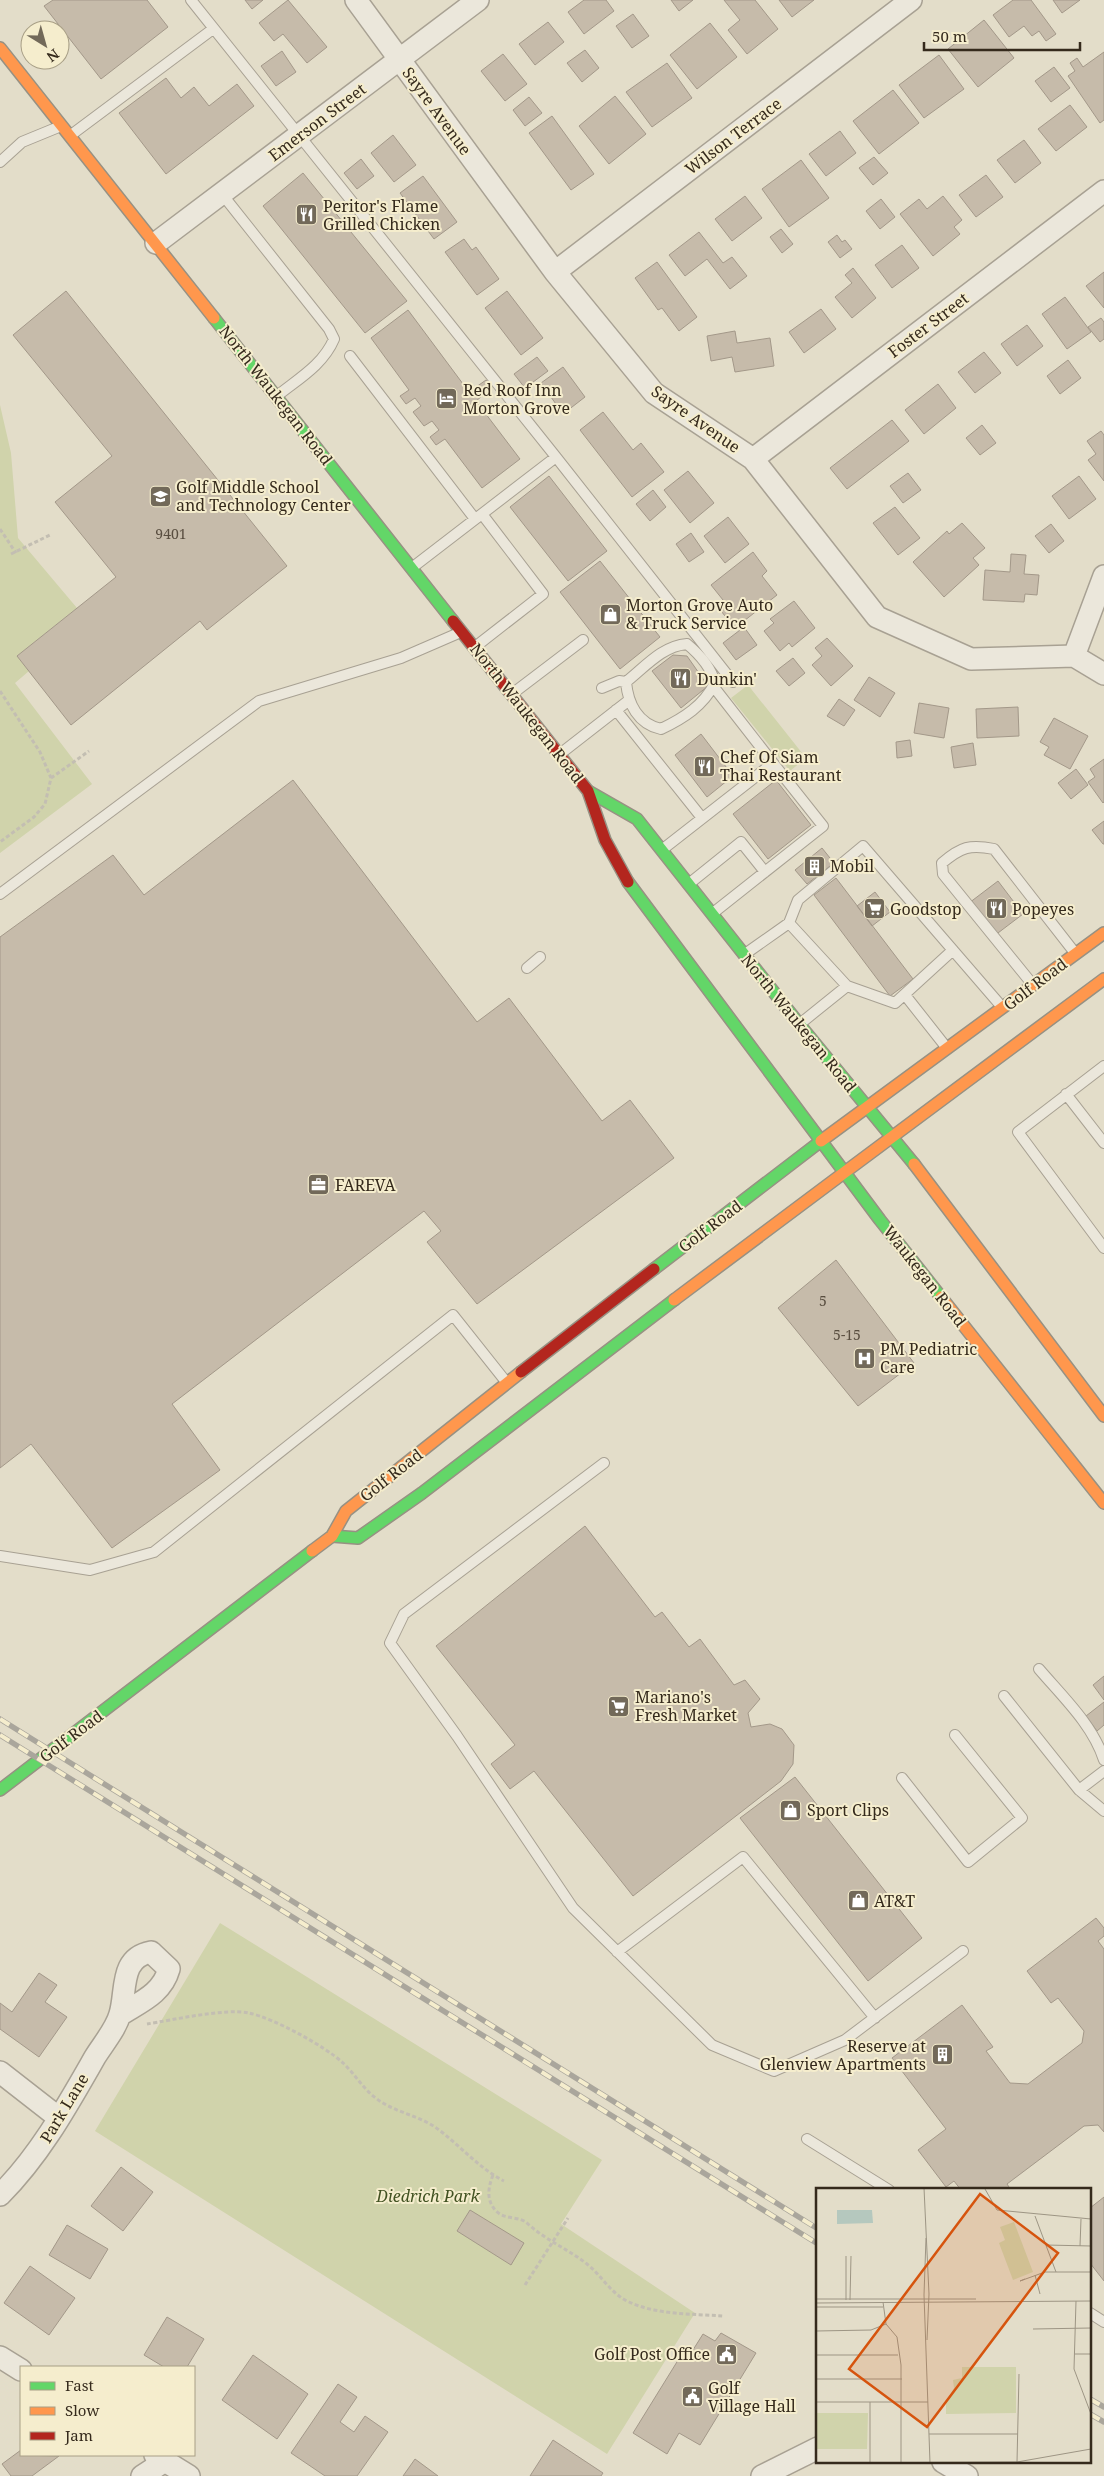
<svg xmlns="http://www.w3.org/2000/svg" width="1104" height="2476" font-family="'Noto Serif',serif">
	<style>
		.green { fill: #d0d3ab }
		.building { fill: #c6bbaa; stroke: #a39889 }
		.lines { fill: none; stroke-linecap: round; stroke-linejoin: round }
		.lane-casing { stroke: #a8a193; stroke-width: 12 }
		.street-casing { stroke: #a8a193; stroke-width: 24 }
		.fast-casing { stroke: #979183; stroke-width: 14 }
		.slow-casing { stroke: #979183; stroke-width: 14 }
		.jam-casing { stroke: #979183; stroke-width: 14 }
		.path { stroke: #c3beb2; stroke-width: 3; stroke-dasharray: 4 2.5; stroke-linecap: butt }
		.lane { stroke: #ebe7db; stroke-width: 10 }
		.street { stroke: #ebe7db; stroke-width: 21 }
		.fast { stroke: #63d668; stroke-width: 11 }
		.slow { stroke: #ff974d; stroke-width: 11 }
		.jam { stroke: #b3261e; stroke-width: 11 }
		.rail-casing { stroke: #aaa69c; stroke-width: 5.5 }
		.rail { stroke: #f5edcd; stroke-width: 4; stroke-dasharray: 11; stroke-linecap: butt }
		.labels { text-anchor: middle; stroke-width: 4; stroke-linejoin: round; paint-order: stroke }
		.number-label { font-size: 14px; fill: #594e40 }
		.street-label { font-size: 16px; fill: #352a1c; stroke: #f5edcd }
		.poi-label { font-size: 16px; fill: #352a1c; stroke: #f5edcd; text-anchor: start }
		.park-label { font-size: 16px; font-style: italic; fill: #425222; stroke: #f5edcd }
		.inset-road { fill: none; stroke: #9d9584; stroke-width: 1 }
		.view { fill: #d6540e; fill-opacity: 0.15; stroke: #d6540e; stroke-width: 2.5 }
		.inset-edge { fill: none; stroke: #352a1c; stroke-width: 2.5 }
	</style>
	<rect width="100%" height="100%" fill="#e3ddc9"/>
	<!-- green -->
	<path class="green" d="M0 405 11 453 18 538 77 608 17 656 29 671 15 683 92 784 0 853Z
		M748 685 806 758 790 771 731 698Z
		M220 1923 602 2160 561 2224 695 2313 607 2454 95 2131Z"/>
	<!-- building -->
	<path class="building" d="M53 0H147L168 27 101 79 44 6Z
		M245 0H263L252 9Z
		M288 0 327 47 307 63 283 34 274 41 259 23Z
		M584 0H606L614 11 584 34 568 12Z
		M671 0H693L679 11Z
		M724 0H755L778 29 747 54 728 30 740 20Z
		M779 0H814L792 17Z
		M1013 0H1031L1056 34 1046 41 1039 31 1032 36 1024 26 1009 37 993 15Z
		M1053 0H1080L1062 13Z
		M633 14 649 36 632 48 616 26Z
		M984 20 1014 58 978 87 948 49Z
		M548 22 564 42 535 65 519 44Z
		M710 23 737 57 697 89 670 55Z
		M585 50 599 68 582 82 567 63Z
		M282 51 296 72 276 86 261 66Z
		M1104 52V120L1100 123 1068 76 1075 71 1070 63 1077 58 1083 67Z
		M503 54 527 84 505 101 481 71Z
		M939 55 964 89 924 118 899 85Z
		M667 63 692 98 652 127 626 92Z
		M1054 67 1070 88 1051 102 1035 81Z
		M166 78 181 98 194 87 209 106 237 84 254 106 166 174 119 113Z
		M893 90 919 123 879 154 853 121Z
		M615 96 646 134 609 164 579 126Z
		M529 97 542 113 525 126 513 110Z
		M1070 105 1087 127 1056 151 1038 129Z
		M552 116 594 174 571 190 529 133Z
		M840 131 856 153 826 176 809 154Z
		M393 135 416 165 394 182 371 153Z
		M1024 140 1041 163 1015 183 997 160Z
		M874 157 888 173 873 185 859 168Z
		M361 159 374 176 357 189 344 173Z
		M801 160 829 198 789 227 762 189Z
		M303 173 407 301 365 333 263 206Z
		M986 175 1003 197 976 217 959 195Z
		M423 176 457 222 434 239 400 193Z
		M745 196 762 218 732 241 715 219Z
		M943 196 962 220 954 227 960 234 933 256 900 214 919 199 927 209Z
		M881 199 895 217 880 229 866 211Z
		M781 229 793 244 782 253 770 237Z
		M699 232 723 263 732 257 747 276 730 289 707 259 685 276 669 255Z
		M837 235 842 242 845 240 852 249 840 258 828 242Z
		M464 239 472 250 476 247 499 279 477 295 445 252Z
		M902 245 919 268 892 288 875 265Z
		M657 262 697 317 679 331 662 308 658 310 635 278Z
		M853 268 876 298 852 318 835 297 852 283 845 275Z
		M1104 272V308L1086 286Z
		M66 291 287 566 207 630 200 621 71 725 17 656 116 577 55 502 112 456 13 335Z
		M507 291 543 338 521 355 485 308Z
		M1065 297 1091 332 1067 349 1042 314Z
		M821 309 836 329 804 353 789 332Z
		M408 310 469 392 486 380 492 388 476 401 520 459 482 488 445 439 436 445 430 437 439 430 432 421 424 426 413 412 421 406 415 398 406 404 400 396 409 390 371 338Z
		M1101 318 1104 322V339L1100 342 1088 327Z
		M1027 325 1043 346 1017 366 1001 344Z
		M735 331 737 343 770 338 774 366 735 372 732 357 711 361 707 336Z
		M984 352 1001 373 975 393 958 372Z
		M537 357 548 371 525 388 514 374Z
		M1068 360 1081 378 1060 394 1047 376Z
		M563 367 585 397 563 414 541 383Z
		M938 384 956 408 924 434 905 410Z
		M603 412 633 450 641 443 664 472 632 497 580 430Z
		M892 420 909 441 847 489 830 468Z
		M982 425 996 443 980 455 966 438Z
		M1101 431 1104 435V481L1088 460 1096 454 1087 441Z
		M688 471 714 503 690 523 664 490Z
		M908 473 921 490 903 503 890 486Z
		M549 476 607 551 568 581 510 507Z
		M1079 476 1096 499 1069 519 1052 496Z
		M653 490 666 507 650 521 636 504Z
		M895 507 920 538 898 555 873 523Z
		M728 517 749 544 725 563 704 536Z
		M962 523 985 548 973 558 979 565 944 597 913 562 947 531 949 534Z
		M1051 524 1064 541 1049 553 1035 536Z
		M691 533 704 552 689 562 676 544Z
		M753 552 767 571 762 576 777 595 735 628 716 605 723 600 711 585Z
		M1011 554 1026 555 1024 574 1039 575 1037 595 1025 594 1024 602 983 600 985 570 1010 572Z
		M600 561 660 637 620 669 560 592Z
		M794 601 815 628 792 647 789 643 780 651 764 631 774 623 770 619Z
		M744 627 757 645 736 660 723 643Z
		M827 638 853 666 831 686 812 665 822 656 815 648Z
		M673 655 687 656 708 686 681 708 652 671Z
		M793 658 805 673 789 686 776 671Z
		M869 677 895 693 880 717 854 700Z
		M839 699 855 710 844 726 827 716Z
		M919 703 949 708 944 738 914 733Z
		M1018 707 1019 736 977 738 976 709Z
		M1054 718 1088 736 1070 769 1044 755 1049 747 1040 742Z
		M701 734 733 776 707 797 675 755Z
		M910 740 912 756 897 758 896 742Z
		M973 743 976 765 954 768 951 747Z
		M1104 759V802L1103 803 1088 782 1095 777 1090 769Z
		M1076 769 1088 785 1071 799 1058 783Z
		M293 780 477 1022 509 998 602 1121 630 1100 674 1158 477 1304 427 1242 441 1231 424 1211 172 1404 220 1470 112 1548 31 1444 0 1468V937L113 855 144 895Z
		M776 780 811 825 768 859 733 814Z
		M1104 821V844H1103L1092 830Z
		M822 848 834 863 807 884 795 870Z
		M836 878 913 979 890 996 814 895Z
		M998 881 1023 914 994 936 969 903Z
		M875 892 890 912 872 926 857 906Z
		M836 1260 914 1363 858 1406 778 1308Z
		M585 1526 655 1617 662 1612 689 1647 700 1639 734 1685 745 1680 760 1699 748 1713 751 1727 770 1724 782 1729 794 1745 793 1764 781 1781 633 1896 534 1771 510 1789 491 1764 515 1745 436 1646Z
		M1104 1676V1700L1093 1685Z
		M1104 1702V1725L1097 1731 1086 1716Z
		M795 1777 922 1938 868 1981 740 1818Z
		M1096 1918 1104 1928V1936L1098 1941 1104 1949V2132L1098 2125 1084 2126 1007 2184 1011 2190H961L954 2181 946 2187 918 2150 946 2129 892 2058 962 2005 993 2047 986 2051 1010 2083 1028 2084 1082 2043 1084 2031 1058 1998 1051 2003 1027 1971Z
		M39 1973 57 1985 45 2002 67 2017 39 2057 0 2029V2003L12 2012Z
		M121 2167 153 2192 123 2231 91 2206Z
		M1104 2197V2281L1090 2263V2208Z
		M470 2210 524 2243 511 2265 457 2231Z
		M67 2225 108 2249 90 2279 49 2255Z
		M30 2266 75 2298 49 2335 4 2303Z
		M167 2317 204 2339 187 2367H164L144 2355Z
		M721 2333 756 2353 700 2445 679 2433 667 2454 633 2433 680 2357 686 2361 703 2334 715 2341Z
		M253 2355 308 2394 277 2439 222 2400Z
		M338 2384 357 2397 340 2422 354 2432 365 2416 388 2432 357 2476H325L291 2453Z
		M553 2440 603 2473 601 2476H530Z
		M21 2450V2455L59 2456 32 2476H11L2 2464Z
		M415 2459 438 2476H403Z"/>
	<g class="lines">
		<defs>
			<path id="lane" d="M191 0 556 457 733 682
				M71 135 213 29
				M0 162 22 142 61 126
				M222 194 329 329 334 339C323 365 298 379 277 396
				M350 356 475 519
				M413 567 556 457
				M475 647 543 594 482 514
				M713 686 773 763
				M602 688 619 681 626 682C645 667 662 646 687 644 699 654 711 667 715 683 703 706 684 718 661 729 638 724 628 704 626 682
				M512 694 583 640
				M616 710 702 818
				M560 754 628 701
				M663 849 773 763 823 826 713 913
				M690 883 741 842 765 872
				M0 894 259 701 401 658 461 632
				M789 923 847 986 895 1003 953 950
				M745 954 789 923 798 900 863 846 1002 1007
				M527 968 540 957
				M1033 985 943 874 942 863C961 847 970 844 994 849L1075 953
				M905 995 946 1047
				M801 1023 847 986
				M1104 1066 1018 1132 1104 1248
				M1066 1094 1104 1143
				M604 1463 404 1614 390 1643 457 1736 573 1908 712 2045 774 2071 845 2040 963 1951
				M0 1556 90 1570 154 1552 453 1315 507 1383
				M1039 1669C1062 1696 1093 1725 1104 1760
				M1004 1696 1079 1790 1104 1811
				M902 1778 968 1862 1022 1818 955 1735
				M1079 1790 1104 1771
				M617 1952 743 1857 875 2018
				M807 2139 889 2190
				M1090 2313 1104 2322"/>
			<path id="street" d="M356 0 555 272 654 393 753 459 877 617 971 659 1074 656 1104 674
				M156 243 478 0
				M555 272 911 0
				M753 459 1104 191
				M1074 656 1104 576
				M0 2072 59 2118
				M0 2195C40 2155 67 2106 95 2057 103 2044 116 2029 120 2014 127 1991 119 1958 151 1952L169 1969C162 1994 140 2002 120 2015
				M0 2357 21 2370
				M155 2455 189 2476
				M943 2462 967 2476
				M142 2476 165 2461
				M762 2476 818 2448"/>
			<path id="fast" d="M214 318 453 621
				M588 791 637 819 799 1024 914 1164
				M628 882 880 1220 941 1297
				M654 1269 821 1141
				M332 1536 358 1538 422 1493 674 1300
				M0 1790 312 1551"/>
			<path id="slow" d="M0 48 214 318
				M821 1141 1104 933
				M914 1164 1104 1416
				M845 1172 1104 979
				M941 1297 1104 1503
				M674 1300 845 1172
				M312 1551 332 1536 346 1511 521 1372"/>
			<path id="jam" d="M453 621 588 791 605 840 628 882
				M521 1372 654 1269"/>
		</defs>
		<!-- lane casing -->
		<use href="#lane" class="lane-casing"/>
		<!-- street casing -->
		<use href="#street" class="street-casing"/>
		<!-- fast casing -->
		<use href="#fast" class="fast-casing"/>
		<!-- slow casing -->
		<use href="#slow" class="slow-casing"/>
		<!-- jam casing -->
		<use href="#jam" class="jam-casing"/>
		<!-- path -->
		<path class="path" d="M0 529 16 553
			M11 554 50 535
			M0 691 40 752 51 778 45 804 34 817 0 842
			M51 778 89 751
			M147 2024C172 2020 226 2008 249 2013 273 2018 325 2046 343 2063 355 2074 363 2089 377 2099 394 2112 417 2115 435 2127 459 2144 477 2167 504 2181
			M493 2175C488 2188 486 2200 496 2211 505 2220 519 2216 527 2223 545 2240 568 2249 587 2264 602 2276 611 2294 629 2302 657 2315 694 2314 724 2316
			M525 2285 568 2218"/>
		<!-- lane -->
		<use href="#lane" class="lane"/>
		<!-- street -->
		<use href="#street" class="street"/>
		<!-- fast -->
		<use href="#fast" class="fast"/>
		<!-- slow -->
		<use href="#slow" class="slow"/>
		<!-- jam -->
		<use href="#jam" class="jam"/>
		<defs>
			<path id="rail" d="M0 1719 818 2229
				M0 1735 818 2244
				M1090 2399 1104 2407
				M1090 2414 1104 2422"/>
		</defs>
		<!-- rail casing -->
		<use href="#rail" class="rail-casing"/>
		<!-- rail -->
		<use href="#rail" class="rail"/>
	</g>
	<!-- icons -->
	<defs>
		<symbol id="restaurant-square" viewBox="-11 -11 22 22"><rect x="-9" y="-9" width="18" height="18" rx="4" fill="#726959" stroke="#f5edcd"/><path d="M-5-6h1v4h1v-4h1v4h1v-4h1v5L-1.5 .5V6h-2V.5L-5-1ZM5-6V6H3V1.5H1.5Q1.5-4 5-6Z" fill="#fff"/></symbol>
		<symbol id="hotel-square" viewBox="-11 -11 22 22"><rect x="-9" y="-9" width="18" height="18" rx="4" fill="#726959" stroke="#f5edcd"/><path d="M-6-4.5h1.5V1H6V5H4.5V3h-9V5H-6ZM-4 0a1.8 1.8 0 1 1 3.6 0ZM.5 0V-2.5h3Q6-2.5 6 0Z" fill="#fff"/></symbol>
		<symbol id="school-square" viewBox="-11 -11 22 22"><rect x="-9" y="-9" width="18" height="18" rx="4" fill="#726959" stroke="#f5edcd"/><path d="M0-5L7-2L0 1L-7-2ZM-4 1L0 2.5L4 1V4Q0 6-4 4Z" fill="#fff"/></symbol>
		<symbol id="shop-square" viewBox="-11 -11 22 22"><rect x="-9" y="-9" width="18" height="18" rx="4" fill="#726959" stroke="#f5edcd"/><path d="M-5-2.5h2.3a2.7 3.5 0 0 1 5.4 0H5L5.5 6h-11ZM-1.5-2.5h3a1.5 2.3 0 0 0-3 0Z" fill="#fff"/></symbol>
		<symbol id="building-square" viewBox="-11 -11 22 22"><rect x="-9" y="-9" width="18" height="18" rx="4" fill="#726959" stroke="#f5edcd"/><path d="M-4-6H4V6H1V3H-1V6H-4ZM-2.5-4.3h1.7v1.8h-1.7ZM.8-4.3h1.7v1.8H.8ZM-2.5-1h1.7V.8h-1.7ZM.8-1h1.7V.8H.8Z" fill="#fff"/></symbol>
		<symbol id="supermarket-square" viewBox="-11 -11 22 22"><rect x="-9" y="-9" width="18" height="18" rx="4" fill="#726959" stroke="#f5edcd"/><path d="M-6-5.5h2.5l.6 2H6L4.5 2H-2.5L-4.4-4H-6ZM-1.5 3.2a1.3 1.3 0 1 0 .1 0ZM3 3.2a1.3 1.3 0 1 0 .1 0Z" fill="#fff"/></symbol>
		<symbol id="office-square" viewBox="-11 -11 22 22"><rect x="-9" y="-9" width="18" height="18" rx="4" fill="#726959" stroke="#f5edcd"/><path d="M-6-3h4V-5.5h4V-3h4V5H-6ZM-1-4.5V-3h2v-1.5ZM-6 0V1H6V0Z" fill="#fff"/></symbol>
		<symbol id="hospital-square" viewBox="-11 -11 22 22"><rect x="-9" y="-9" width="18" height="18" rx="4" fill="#726959" stroke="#f5edcd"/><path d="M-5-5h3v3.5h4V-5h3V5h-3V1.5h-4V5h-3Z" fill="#fff"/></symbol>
		<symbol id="civic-square" viewBox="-11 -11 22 22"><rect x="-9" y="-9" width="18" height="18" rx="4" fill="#726959" stroke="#f5edcd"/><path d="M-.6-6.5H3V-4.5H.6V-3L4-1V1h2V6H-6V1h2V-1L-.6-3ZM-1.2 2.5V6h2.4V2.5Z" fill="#fff"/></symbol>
	</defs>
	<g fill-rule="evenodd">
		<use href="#restaurant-square" x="294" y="202" width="25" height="25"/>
		<use href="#hotel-square" x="434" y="386" width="25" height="25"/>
		<use href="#school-square" x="148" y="484" width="25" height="25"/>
		<use href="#shop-square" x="598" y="602" width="25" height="25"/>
		<use href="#restaurant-square" x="668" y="666" width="25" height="25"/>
		<use href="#restaurant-square" x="692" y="754" width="25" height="25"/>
		<use href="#building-square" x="802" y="854" width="25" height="25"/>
		<use href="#supermarket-square" x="862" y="896" width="25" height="25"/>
		<use href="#restaurant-square" x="984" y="896" width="25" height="25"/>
		<use href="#office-square" x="306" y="1172" width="25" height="25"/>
		<use href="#hospital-square" x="852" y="1346" width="25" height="25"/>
		<use href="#supermarket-square" x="606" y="1694" width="25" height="25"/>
		<use href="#shop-square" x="778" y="1798" width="25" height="25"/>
		<use href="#shop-square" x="846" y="1888" width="25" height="25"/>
		<use href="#building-square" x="930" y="2042" width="25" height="25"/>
		<use href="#civic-square" x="714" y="2342" width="25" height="25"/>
		<use href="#civic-square" x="680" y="2384" width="25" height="25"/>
	</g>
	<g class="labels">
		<!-- number labels -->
		<g class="number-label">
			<text x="171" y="539">9401</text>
			<text x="823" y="1306">5</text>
			<text x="847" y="1340">5-15</text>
		</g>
		<!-- street labels -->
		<g class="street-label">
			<text transform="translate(437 111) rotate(54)" y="6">Sayre Avenue</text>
			<text transform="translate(317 122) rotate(-37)" y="6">Emerson Street</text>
			<text transform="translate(733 136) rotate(-37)" y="6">Wilson Terrace</text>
			<text transform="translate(928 325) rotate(-37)" y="6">Foster Street</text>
			<text transform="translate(276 395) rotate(52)" y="6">North Waukegan Road</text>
			<text transform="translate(696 419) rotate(35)" y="6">Sayre Avenue</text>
			<text transform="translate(527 713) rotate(52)" y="6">North Waukegan Road</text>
			<text transform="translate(1035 984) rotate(-37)" y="6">Golf Road</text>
			<text transform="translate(799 1023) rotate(51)" y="6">North Waukegan Road</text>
			<text transform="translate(710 1226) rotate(-37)" y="6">Golf Road</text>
			<text transform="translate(925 1276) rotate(52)" y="6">Waukegan Road</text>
			<text transform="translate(391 1475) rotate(-38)" y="6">Golf Road</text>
			<text transform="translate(71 1736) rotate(-37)" y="6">Golf Road</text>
			<text transform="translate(64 2108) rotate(-59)" y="6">Park Lane</text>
		</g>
		<!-- poi labels -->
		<g class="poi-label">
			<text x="323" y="212">Peritor's Flame<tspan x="323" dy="18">Grilled Chicken</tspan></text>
			<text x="463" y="396">Red Roof Inn<tspan x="463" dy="18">Morton Grove</tspan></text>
			<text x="176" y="493">Golf Middle School<tspan x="176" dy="18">and Technology Center</tspan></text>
			<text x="626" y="611">Morton Grove Auto<tspan x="626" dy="18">&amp; Truck Service</tspan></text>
			<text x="697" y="685">Dunkin'</text>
			<text x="720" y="763">Chef Of Siam<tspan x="720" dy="18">Thai Restaurant</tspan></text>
			<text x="830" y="872">Mobil</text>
			<text x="890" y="915">Goodstop</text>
			<text x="1012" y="915">Popeyes</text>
			<text x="335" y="1191">FAREVA</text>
			<text x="880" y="1355">PM Pediatric<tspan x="880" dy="18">Care</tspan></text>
			<text x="635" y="1703">Mariano's<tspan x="635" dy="18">Fresh Market</tspan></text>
			<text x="807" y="1816">Sport Clips</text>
			<text x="874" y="1907">AT&amp;T</text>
			<text x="926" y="2052" text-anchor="end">Reserve at<tspan x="926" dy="18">Glenview Apartments</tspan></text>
			<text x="710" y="2360" text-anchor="end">Golf Post Office</text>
			<text x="708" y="2394">Golf<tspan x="708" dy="18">Village Hall</tspan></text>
		</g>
		<!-- park labels -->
		<g class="park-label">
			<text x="428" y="2202">Diedrich Park</text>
		</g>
	</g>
	<!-- overview -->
	<g transform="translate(816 2188)">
		<rect width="275" height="275" fill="#e3ddc9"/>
		<path d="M198 34 217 84 197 92 183 55 189 52 184 39ZM146 179H200V225L130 226V215L138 200 137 192 146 190ZM0 225H52L51 261H0Z" fill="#d0d3ab"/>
		<path d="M21 22H56L57 35 21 36Z" fill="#b5c8be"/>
		<path class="inset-road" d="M108 0H251M108 0 113 106 111 152M169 1 181 22 275 31M219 28 240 84M110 50 108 107 114 275M230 57 275 58M264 58 265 31M219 87 224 106M209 91 204 93 229 84H275M0 111H160M30 112V68M34 112 35 68M260 113 258 181 275 226M67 114 70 136 81 149 85 177V274M0 115 275 113M0 119H67M217 141 275 140M0 143 55 142 70 136M259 166H275M0 167H82M0 191H86M0 214H112M113 246H202M54 274V214M201 274 203 186M0 275 201 274 275 261"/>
		<path class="view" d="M164 6 242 65 111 239 33 181Z"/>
		<rect width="275" height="275" class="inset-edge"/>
	</g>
	<!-- legend -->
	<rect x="20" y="2366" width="175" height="90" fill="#f5edcd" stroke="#a89f86"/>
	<rect x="30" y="2382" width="25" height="8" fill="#63d668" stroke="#a89f86"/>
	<text x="65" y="2391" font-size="15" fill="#352a1c">Fast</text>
	<rect x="30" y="2407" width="25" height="8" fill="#ff974d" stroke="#a89f86"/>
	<text x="65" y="2416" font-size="15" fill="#352a1c">Slow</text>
	<rect x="30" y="2432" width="25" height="8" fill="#b3261e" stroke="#a89f86"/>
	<text x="65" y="2441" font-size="15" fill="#352a1c">Jam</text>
	<!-- north arrow -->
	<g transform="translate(45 45) rotate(143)"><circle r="24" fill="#f5edcd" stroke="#a89f86"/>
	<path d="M0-4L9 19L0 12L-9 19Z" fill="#726959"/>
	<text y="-8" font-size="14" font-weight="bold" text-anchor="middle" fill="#352a1c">N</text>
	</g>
	<!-- scale -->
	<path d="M924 42v8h156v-8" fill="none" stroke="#352a1c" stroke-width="2.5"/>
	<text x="932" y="42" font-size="15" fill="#352a1c" stroke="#f5edcd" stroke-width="4" paint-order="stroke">50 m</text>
</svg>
